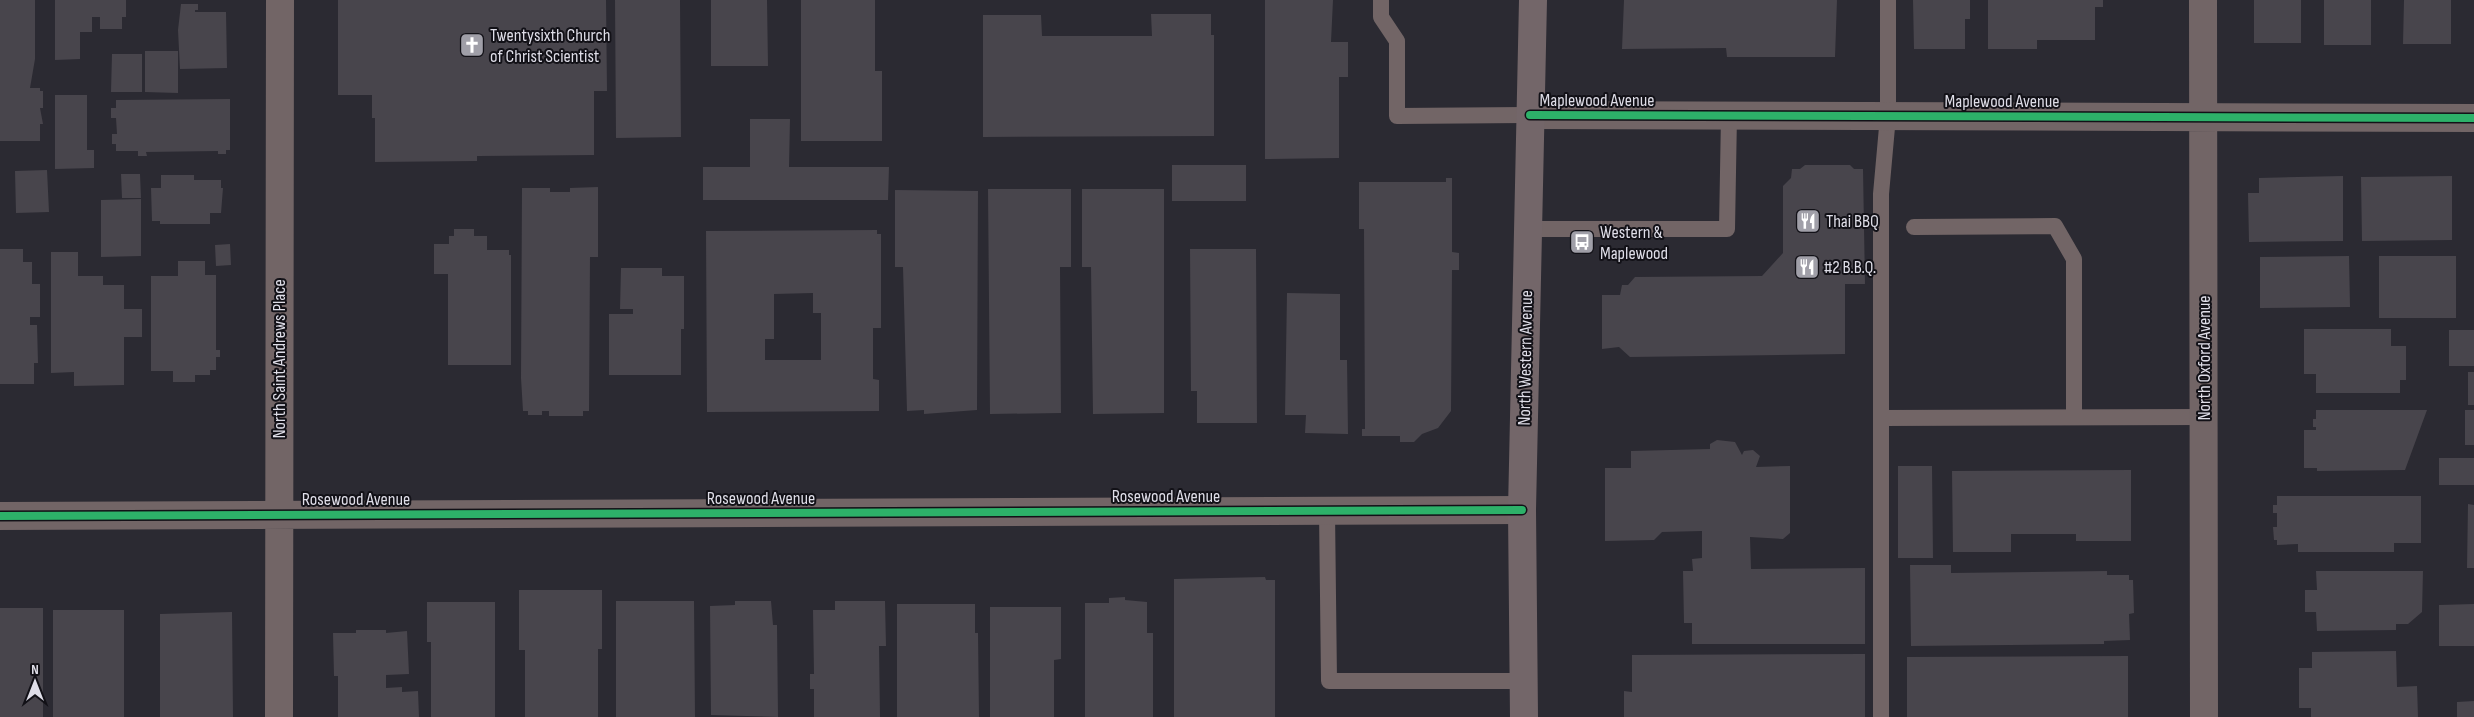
<svg xmlns="http://www.w3.org/2000/svg" width="2474" height="717" font-family="'Sofia Sans Condensed',sans-serif">
	<style>
		.building { fill: #48454c; fill-rule: evenodd }
		.lines { fill: none; stroke-linecap: round; stroke-linejoin: round }
		.service { stroke: #726566; stroke-width: 16 }
		.minor { stroke: #726566; stroke-width: 28 }
		.primary { stroke: #736669; stroke-width: 28 }
		.cycleway-casing { stroke: #121117; stroke-width: 11 }
		.cycleway { stroke: #2db169; stroke-width: 8 }
		.labels { text-anchor: middle; stroke-width: 4; stroke-linejoin: round; paint-order: stroke }
		.poi-label { font-size: 18px; fill: #dfdee8; stroke: #121117; text-anchor: start }
		.street-label { font-size: 18px; fill: #dfdee8; stroke: #121117 }
	</style>
	<rect width="100%" height="100%" fill="#2b2a32"/>
	<!-- building -->
	<path class="building" d="M0 0H35V59L30 88H40V91H43V108H40L43 124H40V141H0Z
		M55 0H126V17H122V29H100V17H92V32H80V59L55 60Z
		M338 0H606L607 91H594V155L477 156V161L375 162V118H372V95H338Z
		M615 0H680L681 137 616 138Z
		M711 0H767L768 66H711Z
		M801 0H875V71H882V141H801Z
		M1265 0H1333L1331 42H1348V77H1339V158L1265 159Z
		M1624 0H1837L1835 57H1727L1726 48 1622 49Z
		M1913 0H1970V19H1965V49H1914Z
		M1988 0H2103V7H2095V40H2037V49H1988Z
		M2254 0H2301V43H2254Z
		M2324 0H2371V45H2324Z
		M2404 0H2451V44H2403Z
		M181 4H198V10H195V12H226L227 68 180 69 178 30Z
		M1151 14H1211V35H1214V136L983 137V15H1041L1042 36H1152Z
		M145 51H178V93L145 92Z
		M112 54H142V92H111Z
		M55 95H87V150H94V168L55 169Z
		M230 99V150H226V154H218V151L146 152 147 156H138V151H116V144H112V134H117L116 118H111V108H116V100Z
		M750 119H790L789 167H889L888 200H703V167H750Z
		M1172 165H1246V201H1172Z
		M1805 165H1850L1854 169H1863L1865 284H1845V354L1630 357 1619 347 1602 349V295H1620L1622 285H1628L1635 277 1762 276 1783 253V186L1791 178 1792 169H1800Z
		M47 170 49 212 16 213 15 171Z
		M121 174H140L141 198H122Z
		M161 175H194V180H221V188H223L221 213H210V224H160V221H152L151 188H161Z
		M2343 176V241L2249 242 2248 193H2259V178Z
		M2452 176V240L2362 241 2361 177Z
		M1446 178H1452V252L1459 253V270H1452L1451 411 1438 428 1422 434 1414 442H1400V436H1362V429H1365L1364 229H1359V182H1446Z
		M598 187V257H590L589 411H583V416H549V411H542V415H528V411H523L521 378 522 188H550V192H570V188Z
		M988 189H1071V267H1060L1061 413 990 414Z
		M1082 189H1164V413L1093 414 1091 267H1082Z
		M895 190 978 191 977 410 924 414V410L907 411 903 267H895Z
		M141 199V256L101 257V200Z
		M454 229H474V236H487V250H509V255H511V365H448V274H434V244H449V236H454Z
		M877 230V234H881V328H873V379L879 380V411L707 412 706 231ZM813 293V313H821V360H765V339H774V294Z
		M230 244 231 265 216 266 215 245Z
		M0 249H23V262H32V284H40V317H30V325H37L38 363H34V384H0Z
		M1190 249H1256L1257 423H1197V391H1191Z
		M51 252H78V276H103V285H124V309H142V337H124V385L74 386V372L51 373Z
		M2349 256 2350 307 2260 308V257Z
		M2379 256H2456V318H2379Z
		M178 261H205V275H216V350H220V357H216V370H210V375H195V382H173V371H151V276H178Z
		M621 268H662V276H684V329H681V375H609V314H633V309H620Z
		M1287 293 1340 294V360H1347L1348 434 1305 433 1306 415H1285Z
		M2304 329H2391V346H2406V380H2400V393H2316V374H2304Z
		M2449 330H2474V366H2449Z
		M2468 372H2474V405H2468Z
		M2316 410H2427L2405 470 2317 471V468H2304V430H2316V427H2313V419H2316Z
		M2465 410H2474V445H2465Z
		M1717 440 1735 442 1742 455 1744 451 1753 450 1760 456 1756 467 1790 466V533L1783 539 1750 537 1751 569 1865 568V644H1692V623H1684L1683 571H1693L1692 559 1702 558V531L1662 532 1654 540 1605 541V468H1631V451L1710 449V444Z
		M2439 458H2474V485H2439Z
		M1898 466H1932L1933 558H1898Z
		M2131 470V541H2076V534H2011V552H1953L1952 471Z
		M2277 496H2421V543H2394V552H2298V544L2277 545V540H2274L2273 527H2277V513H2273V505H2277Z
		M2468 504 2474 505V568H2467Z
		M1910 565H1951V573L2107 571V575H2129V580H2133L2134 613 2129 614 2130 640 2104 641V644L1911 646Z
		M2316 571H2423L2422 612 2408 624H2396V630L2317 631 2316 612H2305V590H2317Z
		M1265 577 1266 580H1275V717H1174V579Z
		M519 590H602V649H598V717H525V650H519Z
		M1125 597V600L1147 602V633H1153V717H1085V603H1109V598Z
		M616 601H694L695 717H616Z
		M735 601H771L773 625H777L778 717 711 715 710 606 735 605Z
		M835 601H885L886 646H879L880 717H814V689H810V674H814L813 610H835Z
		M427 602H495V717H431V642H427Z
		M897 604H975V633H978L979 717H897Z
		M2474 604V646H2439V605Z
		M990 607H1061V659L1054 660V717H990Z
		M0 608H43V717H0Z
		M53 610H124V717H53Z
		M232 612 233 717H160V614Z
		M356 630H386V633L407 631 409 674 386 675V688L402 687V692L418 691 419 717H338V676H334L333 633H356Z
		M2396 651 2397 687 2417 686 2418 717H2311V708H2299V668H2312V652Z
		M1865 654V717H1624V691L1632 692V655Z
		M2128 656V717H1907V657Z
		M2474 701V717H2457V702Z"/>
	<g class="lines">
		<!-- service -->
		<path class="service" d="M1381 0V17L1397 41V116L1530 115
			M1914 227 2055 226 2074 259V417
			M1528 229H1727L1729 115
			M1881 418 2204 417
			M1327 511 1329 681H1523
			M1881 717V194L1888 116V0"/>
		<!-- minor -->
		<path class="minor" d="M2203 0 2204 717
			M1530 115 2474 118
			M0 516 1522 510
			M279 717 280 0"/>
		<!-- primary -->
		<path class="primary" d="M1524 717 1522 510 1533 0"/>
		<defs>
			<path id="cycleway" d="M1530 115 2474 118
				M0 516 1522 510"/>
		</defs>
		<!-- cycleway casing -->
		<use href="#cycleway" class="cycleway-casing"/>
		<!-- cycleway -->
		<use href="#cycleway" class="cycleway"/>
	</g>
	<!-- icons -->
	<defs>
		<symbol id="church-square" viewBox="-11 -11 22 22"><rect x="-9" y="-9" width="18" height="18" rx="4" fill="#a09fa8" stroke="#121117"/><path d="M-1.2-6h2.4v3.5h3.3v2.4h-3.3V6h-2.4V-.1h-3.3v-2.4h3.3Z" fill="#fff"/></symbol>
		<symbol id="restaurant-square" viewBox="-11 -11 22 22"><rect x="-9" y="-9" width="18" height="18" rx="4" fill="#a09fa8" stroke="#121117"/><path d="M-5-6h1v4h1v-4h1v4h1v-4h1v5L-1.5 .5V6h-2V.5L-5-1ZM5-6V6H3V1.5H1.5Q1.5-4 5-6Z" fill="#fff"/></symbol>
		<symbol id="bus-square" viewBox="-11 -11 22 22"><rect x="-9" y="-9" width="18" height="18" rx="4" fill="#a09fa8" stroke="#121117"/><path d="M-5-6H5V4H4V6H2V4H-2V6H-4V4H-5ZM-3.5-4V0h7V-4ZM-3.5 1.2v1.5H-2V1.2ZM2 1.2v1.5H3.5V1.2Z" fill="#fff"/></symbol>
	</defs>
	<g fill-rule="evenodd">
		<use href="#church-square" x="458" y="31" width="28" height="28"/>
		<use href="#restaurant-square" x="1794" y="207" width="28" height="28"/>
		<use href="#bus-square" x="1568" y="228" width="28" height="28"/>
		<use href="#restaurant-square" x="1793" y="253" width="28" height="28"/>
	</g>
	<g class="labels">
		<!-- poi labels -->
		<g class="poi-label">
			<text x="490" y="41">Twentysixth Church<tspan x="490" dy="21">of Christ Scientist</tspan></text>
			<text x="1826" y="227">Thai BBQ</text>
			<text x="1600" y="238">Western &amp;<tspan x="1600" dy="21">Maplewood</tspan></text>
			<text x="1824" y="273">#2 B.B.Q.</text>
		</g>
		<!-- street labels -->
		<g class="street-label">
			<text x="1597" y="106">Maplewood Avenue</text>
			<text x="2002" y="107">Maplewood Avenue</text>
			<text transform="translate(1525 358) rotate(-89)" y="6">North Western Avenue</text>
			<text transform="translate(2204 358) rotate(-90)" y="6">North Oxford Avenue</text>
			<text transform="translate(279 359) rotate(-90)" y="6">North Saint Andrews Place</text>
			<text x="1166" y="502">Rosewood Avenue</text>
			<text x="761" y="504">Rosewood Avenue</text>
			<text x="356" y="505">Rosewood Avenue</text>
		</g>
	</g>
	<!-- north arrow -->
	<g transform="translate(35 682)" stroke="#121117" stroke-width="4" paint-order="stroke">
	<path d="M0-4L9 19L0 12L-9 19Z" fill="#dfdee8"/>
	<text y="-8" font-size="14" font-weight="bold" text-anchor="middle" fill="#dfdee8">N</text>
	</g>
</svg>
